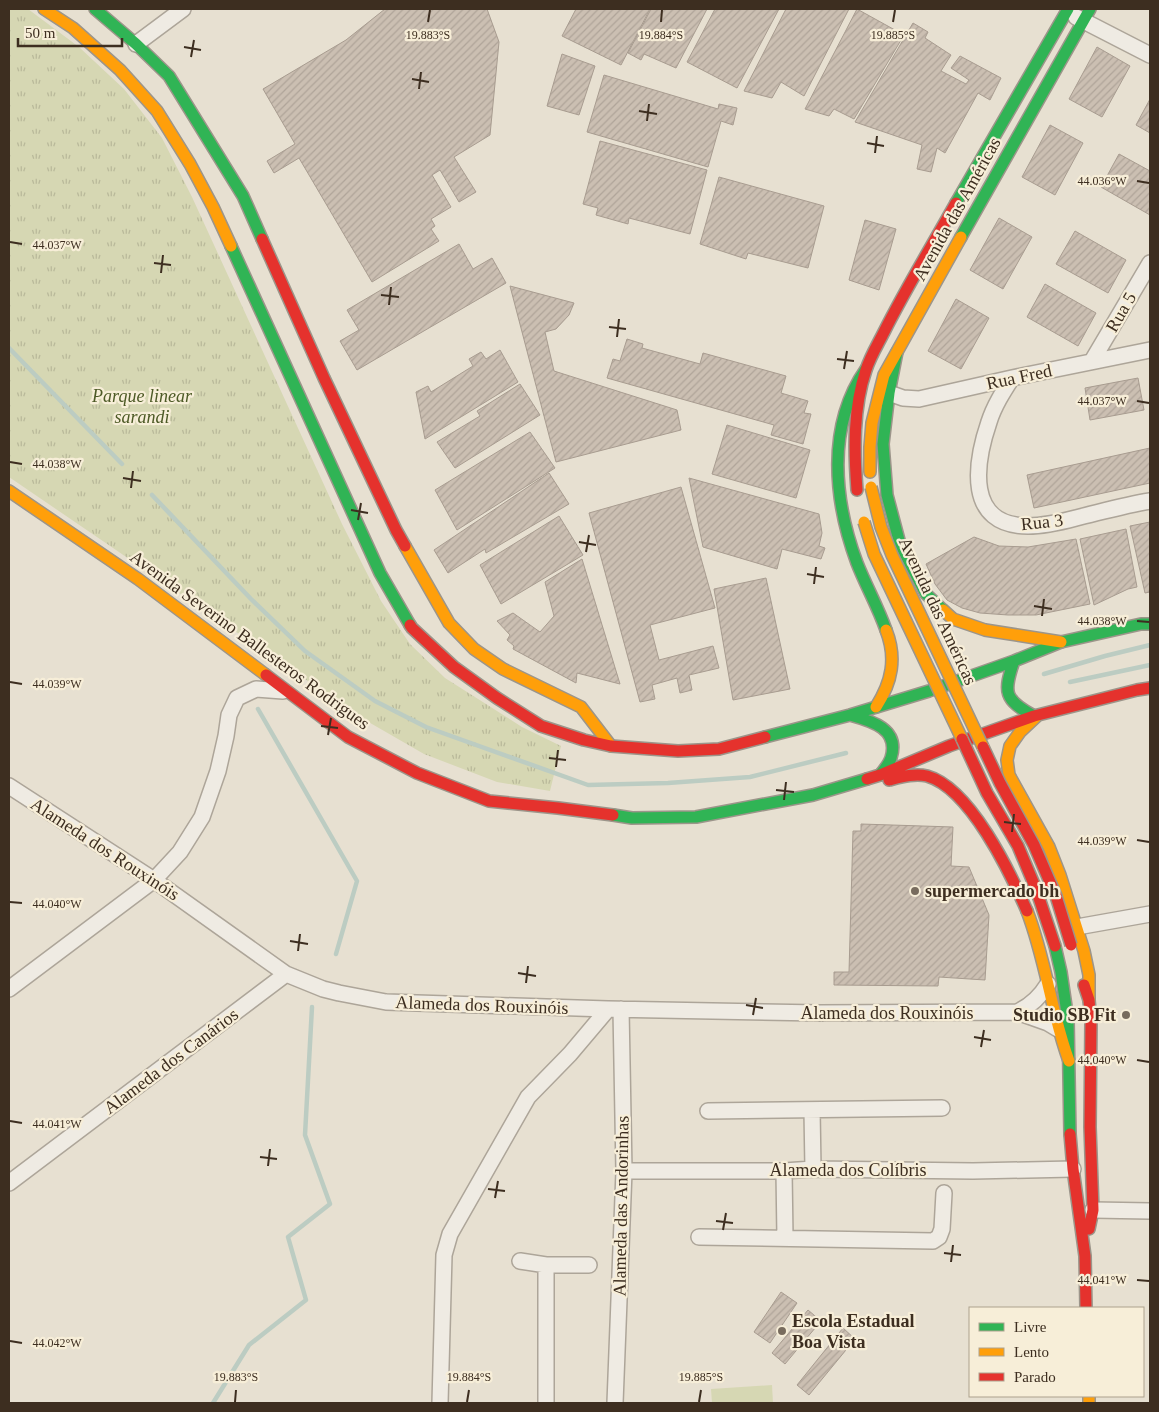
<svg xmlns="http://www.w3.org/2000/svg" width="1159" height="1412" font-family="Georgia,serif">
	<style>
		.grass { fill: url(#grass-tufts) }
		.pitch { fill: #d6d7b3 }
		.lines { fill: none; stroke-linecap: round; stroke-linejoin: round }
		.stream { stroke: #bcccc2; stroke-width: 4.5 }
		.building { fill: url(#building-hatch); stroke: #a89c90 }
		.street-casing { stroke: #ada599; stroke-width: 18 }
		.fast-casing { stroke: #9c958a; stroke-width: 14 }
		.slow-casing { stroke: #9c958a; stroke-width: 14 }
		.jam-casing { stroke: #9c958a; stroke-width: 14 }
		.street { stroke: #efebe3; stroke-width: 15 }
		.fast { stroke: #30b455; stroke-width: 11 }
		.slow { stroke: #ff9f0a; stroke-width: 11 }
		.jam { stroke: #e5322d; stroke-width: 11 }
		.slow-bridge-casing { stroke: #9c958a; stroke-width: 14; stroke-linecap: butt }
		.jam-bridge-casing { stroke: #9c958a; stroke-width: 14; stroke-linecap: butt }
		.slow-bridge { stroke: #ff9f0a; stroke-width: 11 }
		.jam-bridge { stroke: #e5322d; stroke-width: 11 }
		.ticks { fill: none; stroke: #3d2e20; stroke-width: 2 }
		.poi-dot { fill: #786c5e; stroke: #f7eed8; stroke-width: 2 }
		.labels { text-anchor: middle; stroke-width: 4.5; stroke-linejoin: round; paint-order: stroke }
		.street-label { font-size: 18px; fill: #3d2e20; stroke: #f7eed8 }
		.park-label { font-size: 18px; font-style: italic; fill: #4d5a26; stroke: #f7eed8 }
		.poi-label { font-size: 18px; font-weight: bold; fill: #3d2e20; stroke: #f7eed8; text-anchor: start }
		.ticks-label { font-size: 12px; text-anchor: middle; fill: #3d2e20; stroke: #f7eed8; stroke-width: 4.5; stroke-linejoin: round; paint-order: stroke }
	</style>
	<defs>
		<pattern id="grass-tufts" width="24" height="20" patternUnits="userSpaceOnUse" patternTransform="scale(1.25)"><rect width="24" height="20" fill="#d6d7b3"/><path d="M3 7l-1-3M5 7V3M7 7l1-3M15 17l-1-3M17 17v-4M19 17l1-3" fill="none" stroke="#b9b99a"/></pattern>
		<pattern id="building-hatch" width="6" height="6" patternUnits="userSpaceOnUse" patternTransform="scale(1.25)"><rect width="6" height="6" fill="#cbbfb2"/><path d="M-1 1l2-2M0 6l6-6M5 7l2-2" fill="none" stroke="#afa499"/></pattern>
	</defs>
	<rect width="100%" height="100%" fill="#e7e0d1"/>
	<!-- grass -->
	<path class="grass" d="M9 9H28L79 47 124 89 162 138 192 197 342 524 381 601 410 644 445 678 522 727 561 746 550 791 497 782 424 754 365 720 9 477Z"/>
	<!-- pitch -->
	<path class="pitch" d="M772 1385 773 1403H712L711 1389Z"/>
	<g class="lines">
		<!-- stream -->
		<path class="stream" d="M9 348 122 464
			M152 495 251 599 305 651 375 701 426 727 588 785 668 783 750 777 846 753
			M1044 674 1105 656 1150 645
			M1070 682 1150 665
			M258 709 357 881 336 954
			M213 1403 249 1345 306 1300 288 1237 330 1204 305 1135 312 1007"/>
	</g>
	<!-- building -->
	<path class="building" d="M385 9H487L499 42 490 135 454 157 476 192 459 202 440 170 432 175 451 207 431 219 435 226 431 229 439 241 372 282 299 158 274 173 267 161 295 144 263 89 346 40Z
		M576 9H650L621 65 562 36Z
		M651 9H707L676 68 644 54 641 60 628 53Z
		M715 9H779L737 88 687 62Z
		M786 9H849L804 96 781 82 772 98 744 91Z
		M857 9 904 35 854 119 834 109 829 116 805 109Z
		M913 23 928 32 925 38 951 55 941 71 966 84 969 80 951 68 960 56 1001 78 990 100 978 93 945 153 937 148 931 172 917 169 922 145 855 122Z
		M1097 47 1130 66 1102 117 1069 99Z
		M562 54 595 66 579 115 547 106Z
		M604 75 718 109 719 104 737 108 733 125 721 121 708 167 587 132Z
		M1150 99V133L1136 125Z
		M1050 125 1083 143 1055 195 1022 177Z
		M600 141 707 170 690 234 629 218 628 224 596 215 598 208 583 204Z
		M1119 154 1150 171V215L1101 187Z
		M719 177 824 206 808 268 748 253 746 259 700 244Z
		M999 218 1032 237 1003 289 970 270Z
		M865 220 896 229 879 290 849 280Z
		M1075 231 1126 260 1108 293 1056 264Z
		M459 244 473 269 492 258 506 283 357 370 340 341 359 330 347 310Z
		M1045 284 1096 313 1078 346 1027 317Z
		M510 286 574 303 569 315 556 329 545 332 554 371 677 410 681 430 556 462Z
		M956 299 989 318 961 369 928 351Z
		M627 339 643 344 642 348 700 364 703 353 786 376 781 393 808 401 804 413 811 414 803 444 771 435 774 425 607 378 613 359 620 361Z
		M500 350 518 382 425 439 416 392 428 386 431 392 473 366 469 359 481 352 486 359Z
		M1138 378 1144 410 1090 420 1085 388Z
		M520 384 540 415 455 468 437 442 480 416 477 411Z
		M727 425 810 450 796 498 712 474Z
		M530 432 555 468 457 530 435 490Z
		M1150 448V483L1034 508 1027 475Z
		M549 473 569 504 486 553 485 549 448 573 434 550Z
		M689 478 819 514 822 533 819 546 825 548 821 559 782 549 777 569 703 547Z
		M681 487 715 608 650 625 659 660 713 646 719 668 689 675 692 690 680 693 677 678 652 685 655 699 640 702 589 513Z
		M559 516 583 555 501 604 480 565Z
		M1150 522V592L1145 593 1130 526Z
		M1126 529 1137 587 1128 589 1094 605 1080 539Z
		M974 537 999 546 1028 547 1076 539 1090 604 1036 615H1008L980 613 962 608 947 600 935 584 926 564Z
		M582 559 620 684 577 673 576 683 513 649 514 646 507 640 510 635 497 621 513 613 540 632 554 616 545 582Z
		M766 578 790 689 733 700 714 589Z
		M861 824 953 827 951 866 969 867 989 915 985 980 939 977 938 986 834 985V972H849L853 831H861Z
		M781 1292 797 1303 770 1343 754 1332Z
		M808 1310 821 1321 785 1364 772 1353Z
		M843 1328 855 1339 809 1395 797 1385Z"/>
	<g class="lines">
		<defs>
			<path id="street" d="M1076 17 1150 55
				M136 44 183 9
				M1092 361 1150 263
				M1012 378C1003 392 994 406 989 422 975 463 965 526 1028 526 1044 526 1061 522 1076 518 1101 512 1125 505 1150 501
				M889 393 903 398 919 399 1012 378 1150 350
				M9 786 154 880 286 974 323 989 339 993 386 1002 608 1009 820 1013 1017 1012 1048 1023 1058 1029
				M1077 927 1150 914
				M9 989 154 880 180 852 202 817 218 771 226 736 229 715 237 698 256 689 283 691
				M1017 1012C1031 1006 1040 997 1048 984
				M812 1110 813 1169
				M708 1111 942 1108
				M624 1171H784L813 1169 973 1171 1073 1169
				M784 1171 785 1238
				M9 1183 286 974
				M1093 1210 1150 1211
				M699 1237 933 1241 939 1237 942 1229 944 1193
				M520 1261 546 1265H589
				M546 1265V1403
				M440 1403 444 1255 450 1234 528 1097 570 1054 608 1009
				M615 1403 624 1171 621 1009"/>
			<path id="fast" d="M95 9 136 44 169 76 243 196 262 239
				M956 203 1068 9
				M961 237 1090 9
				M231 246 380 573 410 625
				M897 352 889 393 883 444 887 495 900 544 926 594 943 610
				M866 369C826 426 834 501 857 563 866 586 878 607 886 630
				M1014 661C1003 692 1004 700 1034 716
				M850 715C872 721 900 729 891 758 889 764 884 770 880 775
				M765 737 850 715 929 691 1014 661 1061 642 1141 624H1150
				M613 815 632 818 696 817 813 795 867 779
				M1055 946 1061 972 1068 1020 1070 1134"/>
			<path id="slow" d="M44 9 73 28 120 70 157 111 190 164 213 207 231 246
				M870 472V447L872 423 884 375 961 237
				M9 491 138 579 266 675
				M405 546 449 623 474 649 503 669 581 707 611 746
				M943 610 953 619 985 630 1061 642
				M876 707C892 682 897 658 886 630
				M1036 717 1020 732 1010 746 1007 760 1009 775 1049 847 1060 875 1084 951 1089 975V1000
				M1027 911C1046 960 1051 1012 1069 1061
				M1089 1396V1403"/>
			<path id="jam" d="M262 239 324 378 396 530 405 546
				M857 490C854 451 853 408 866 370 870 357 878 344 884 332 906 288 932 246 956 203
				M410 625 412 628 454 667 497 698 541 726 584 740 611 746 678 751 719 749 765 737
				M266 675 348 737 417 773 489 801 558 808 613 815
				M867 779 880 775 949 746 1034 716 1137 690 1150 688
				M889 780C901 777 915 773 927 776 970 788 1010 872 1027 911
				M1084 985 1089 1000 1091 1022 1090 1127 1093 1210 1089 1229
				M1070 1134 1073 1169 1085 1256 1086 1308"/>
		</defs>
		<!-- street casing -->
		<use href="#street" class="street-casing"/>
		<!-- fast casing -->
		<use href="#fast" class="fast-casing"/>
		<!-- slow casing -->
		<use href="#slow" class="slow-casing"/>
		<!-- jam casing -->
		<use href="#jam" class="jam-casing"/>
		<!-- street -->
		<use href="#street" class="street"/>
		<!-- fast -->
		<use href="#fast" class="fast"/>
		<!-- slow -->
		<use href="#slow" class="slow"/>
		<!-- jam -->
		<use href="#jam" class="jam"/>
		<defs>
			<path id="slow-bridge" d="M871 487 881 527 892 555 983 747
				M864 522 874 554 962 739"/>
			<path id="jam-bridge" d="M962 739 987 793 1018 846 1036 889 1055 946
				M983 747 1000 783 1034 845 1056 896 1071 945"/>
		</defs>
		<!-- slow-bridge casing -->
		<use href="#slow-bridge" class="slow-bridge-casing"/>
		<!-- jam-bridge casing -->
		<use href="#jam-bridge" class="jam-bridge-casing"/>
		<!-- slow-bridge -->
		<use href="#slow-bridge" class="slow-bridge"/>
		<!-- jam-bridge -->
		<use href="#jam-bridge" class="jam-bridge"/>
	</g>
	<!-- ticks -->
	<path class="ticks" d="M428 22 430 10M661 22 662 10M893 22 895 10M184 47 201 50M191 57 194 40M412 79 429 82M419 89 421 72M639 111 657 114M647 121 649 104M867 143 884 146M875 153 877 136M1137 181 1149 183M10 242 22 244M154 263 171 265M161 273 163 255M381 295 399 297M389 305 391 287M609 327 626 329M617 337 619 319M837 359 854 361M844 369 847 351M1137 401 1149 403M10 462 22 464M123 478 141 481M131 488 133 471M351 510 368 513M358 520 361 503M579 542 596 545M586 552 589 535M807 574 824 577M814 584 816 567M1034 606 1052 609M1042 616 1044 599M1137 621 1149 622M10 682 22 684M321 726 338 728M328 735 331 718M549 758 566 760M556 767 558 750M776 790 794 792M784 800 786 782M1004 822 1021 824M1012 832 1014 814M1137 840 1149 842M10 902 22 903M290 941 308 944M298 951 300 934M518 973 536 976M526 983 528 966M746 1005 763 1008M753 1015 756 998M974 1037 991 1040M981 1047 984 1030M1137 1060 1149 1062M10 1121 22 1123M260 1157 277 1159M268 1166 270 1149M488 1189 505 1191M495 1198 498 1181M716 1221 733 1223M723 1230 726 1213M944 1253 961 1255M951 1262 953 1245M1137 1280 1149 1281M10 1341 22 1343M235 1402 236 1390M467 1402 469 1390M699 1402 701 1390"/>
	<!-- markers -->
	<g class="poi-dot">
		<circle cx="915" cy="891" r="5"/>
		<circle cx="1126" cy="1015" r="5"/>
		<circle cx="782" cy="1331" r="5"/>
	</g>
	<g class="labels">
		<!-- street labels -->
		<g class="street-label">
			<text transform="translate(957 209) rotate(-61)" y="6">Avenida das Américas</text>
			<text transform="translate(1121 312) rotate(-60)" y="6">Rua 5</text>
			<text transform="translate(1019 377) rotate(-12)" y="6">Rua Fred</text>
			<text transform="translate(1042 522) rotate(-6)" y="6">Rua 3</text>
			<text transform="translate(938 611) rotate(65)" y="6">Avenida das Américas</text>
			<text transform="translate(250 640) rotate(36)" y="6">Avenida Severino Ballesteros Rodrigues</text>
			<text transform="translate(105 849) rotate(33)" y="6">Alameda dos Rouxinóis</text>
			<text transform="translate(482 1005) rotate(2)" y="6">Alameda dos Rouxinóis</text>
			<text x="887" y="1019">Alameda dos Rouxinóis</text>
			<text transform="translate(171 1061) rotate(-37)" y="6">Alameda dos Canários</text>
			<text x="848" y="1176">Alameda dos Colíbris</text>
			<text transform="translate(621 1206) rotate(-89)" y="6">Alameda das Andorinhas</text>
		</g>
		<!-- park labels -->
		<g class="park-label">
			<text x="142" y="402">Parque linear<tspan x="142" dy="21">sarandi</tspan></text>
		</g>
		<!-- poi labels -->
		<g class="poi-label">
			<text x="925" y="897">supermercado bh</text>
			<text x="1116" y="1021" text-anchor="end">Studio SB Fit</text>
			<text x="792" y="1327">Escola Estadual<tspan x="792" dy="21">Boa Vista</tspan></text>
		</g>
	</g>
	<g class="ticks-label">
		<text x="428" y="39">19.883°S</text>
		<text x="661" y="39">19.884°S</text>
		<text x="893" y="39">19.885°S</text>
		<text x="1102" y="185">44.036°W</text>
		<text x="57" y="249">44.037°W</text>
		<text x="1102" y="405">44.037°W</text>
		<text x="57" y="468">44.038°W</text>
		<text x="1102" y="625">44.038°W</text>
		<text x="57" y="688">44.039°W</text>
		<text x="1102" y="845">44.039°W</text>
		<text x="57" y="908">44.040°W</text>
		<text x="1102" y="1064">44.040°W</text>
		<text x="57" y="1128">44.041°W</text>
		<text x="1102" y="1284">44.041°W</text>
		<text x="57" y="1347">44.042°W</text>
		<text x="236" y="1381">19.883°S</text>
		<text x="469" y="1381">19.884°S</text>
		<text x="701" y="1381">19.885°S</text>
	</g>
	<!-- border -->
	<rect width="1159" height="1412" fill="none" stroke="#3d2e20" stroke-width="20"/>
	<!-- legend -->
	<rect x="969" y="1307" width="175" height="90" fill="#f7eed8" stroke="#ada18e"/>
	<rect x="979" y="1323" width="25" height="8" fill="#30b455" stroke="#ada18e"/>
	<text x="1014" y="1332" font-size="15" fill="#3d2e20">Livre</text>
	<rect x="979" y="1348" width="25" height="8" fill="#ff9f0a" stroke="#ada18e"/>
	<text x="1014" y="1357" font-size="15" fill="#3d2e20">Lento</text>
	<rect x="979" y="1373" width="25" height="8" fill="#e5322d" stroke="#ada18e"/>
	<text x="1014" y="1382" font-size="15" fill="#3d2e20">Parado</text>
	<!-- scale -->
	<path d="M18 38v8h104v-8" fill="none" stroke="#3d2e20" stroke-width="2.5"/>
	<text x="25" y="38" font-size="15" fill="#3d2e20" stroke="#f7eed8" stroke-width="4" paint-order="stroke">50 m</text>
</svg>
